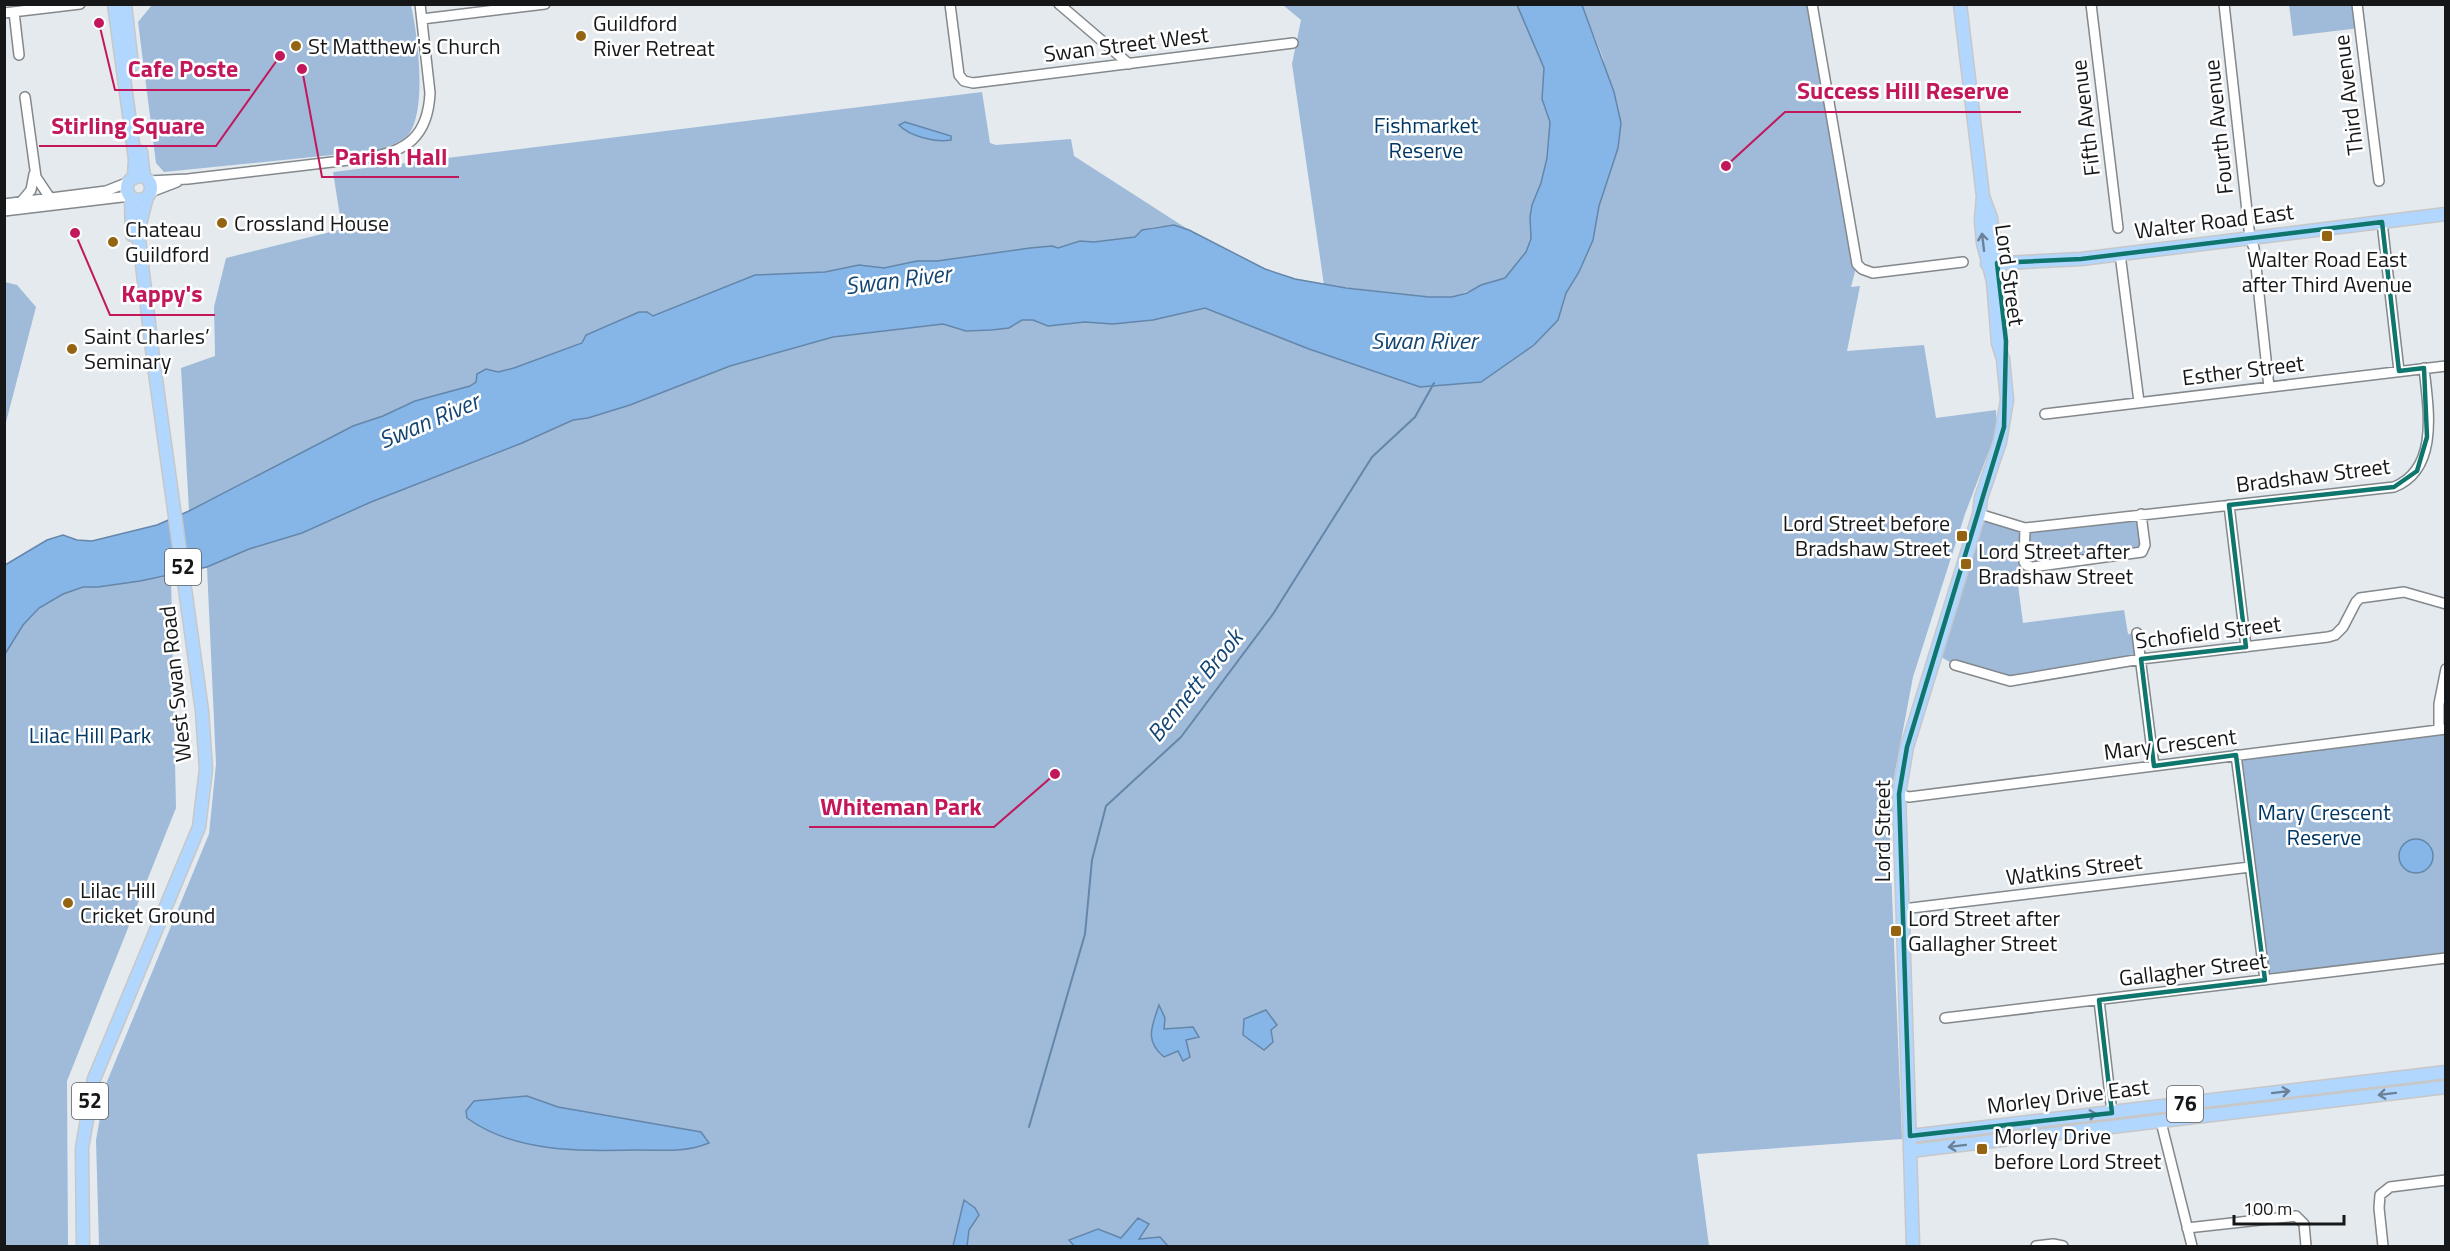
<svg xmlns="http://www.w3.org/2000/svg" width="2450" height="1251" font-family="'Titillium Web',sans-serif">
	<style>
		.green { fill: #9fbbd9; fill-rule: evenodd }
		.water { fill: #86b6e8; stroke: #6486aa; stroke-width: 1.5 }
		.lines { fill: none; stroke-linecap: round; stroke-linejoin: round }
		.stream { stroke: #6486aa; stroke-width: 2 }
		.minor-casing { stroke: #83888c; stroke-width: 12 }
		.major-casing { stroke: #c7c7c8; stroke-width: 15 }
		.minor { stroke: #fff; stroke-width: 9 }
		.major { stroke: #b2d7fe; stroke-width: 12 }
		.oneway { stroke: #6b8197 }
		.marked { fill: none; stroke: #0f766e; stroke-width: 4.5; stroke-linejoin: round }
		.poi-dot { fill: #946413; stroke: #fff; stroke-width: 2 }
		.labels { text-anchor: middle; stroke-width: 5; stroke-linejoin: round; paint-order: stroke }
		.shield { fill: #fff; stroke: #5b5d5e; stroke-width: 1.5 }
		.shield-label { font-size: 21px; font-weight: bold; fill: #151719 }
		.poi-label { font-size: 22px; fill: #151719; stroke: #fff; text-anchor: start }
		.street-label { font-size: 22px; fill: #151719; stroke: #fff }
		.park-label { font-size: 22px; fill: #013765; stroke: #fff }
		.water-label { font-size: 24px; font-style: italic; fill: #144674; stroke: #fff }
		.leader { fill: none; stroke: #c2185b; stroke-width: 2 }
		.callout-dot { fill: #c2185b; stroke: #fff; stroke-width: 2 }
		.callout-label { font-size: 24px; text-anchor: middle; font-weight: bold; fill: #c2185b; stroke: #fff; stroke-width: 5; stroke-linejoin: round; paint-order: stroke }
	</style>
	<rect width="100%" height="100%" fill="#e5eaef"/>
	<!-- green -->
	<path class="green" d="M152 5H411C418 36 427 108 409 134 404 141 389 146 381 150L164 172 156 163 138 22Z
		M1283 5H1517L1544 68 1542 99 1550 122 1547 158 1541 183 1532 205 1530 217 1531 239 1526 252 1505 278 1452 297H1429L1324 285 1292 64 1301 20Z
		M1582 5H1812L1857 264 1851 287 1860 286 1847 351 1924 345 1936 418 1996 410 1997 430 1965 514 1913 677 1893 783 1890 844 1902 1139 1697 1154 1709 1246H99L96 1140 106 1084 209 834 216 764 207 567 249 549 302 533 371 502 522 443 573 420 588 418 630 405 730 366 833 337 943 324 966 331 1009 328 1022 320H1033L1048 326 1085 322 1113 324 1153 320 1205 308 1333 357 1481 382 1534 345 1558 320 1566 293 1579 272 1593 240 1599 206 1618 148 1603 58Z
		M2289 5H2357L2360 28 2293 36Z
		M982 92 990 143 996 145 1071 139 1074 156 1189 230 1174 225 1154 227 1142 230 1135 237 1094 242 1080 241 1058 248 1052 246 1030 248 937 261H917L884 268 859 265 825 272 755 275 653 316 514 368 498 372 486 369 476 382 470 386 415 401 383 416 353 426 189 511 181 368 215 356 214 307 226 258 342 229 333 172Z
		M5 282 17 285 36 307 5 426Z
		M1979 514 2025 528 2141 514 2145 550 2026 565 2017 577 2023 623 2124 610 2128 634 2137 633 2141 659 2010 681 1955 665 1936 654Z
		M171 576 176 808 67 1081 68 1246H5V654L23 625 39 608 63 594 83 587H98Z
		M2445 729V958L2265 980 2236 755ZM2422 840 2431 846 2432 862 2425 871H2408C2399 864 2397 856 2402 846Z"/>
	<!-- water -->
	<path class="water" d="M1517 5H1582L1614 92 1621 123 1618 148 1599 206 1593 240 1579 272 1566 293 1558 320 1534 345 1481 382 1420 387 1309 349 1205 308 1153 320 1113 324 1085 322 1048 326 1033 320H1022L1009 328 991 330 966 331 943 324 833 337 730 366 630 405 588 418 573 420 522 443 371 502 302 533 249 549 207 567 140 581 98 587H83L63 594 39 608 23 625 5 654V565L47 540 63 535 77 540 92 541 157 525 189 511 353 426 383 416 415 401 470 386 476 382 477 374 486 369 498 372 514 368 582 343 586 335 639 312H647L653 316 755 275 825 272 859 265 884 268 917 261H937L1030 248 1052 246 1058 248 1080 241 1094 242 1135 237 1142 230 1174 225 1189 230 1265 269 1295 279 1346 288 1429 297H1452L1467 293 1481 285 1505 278 1526 252 1531 239 1530 217 1532 205 1541 183 1547 158 1550 122 1542 99 1544 68Z
		M905 122 951 136V140C936 143 909 136 899 125Z
		M2399 856a17 17 0 1 1 34 0a17 17 0 1 1-34 0Z
		M1159 1005 1165 1018 1164 1029 1193 1027 1199 1037 1186 1040 1190 1057 1183 1061 1178 1051 1164 1057C1144 1041 1152 1026 1159 1005Z
		M1266 1010 1277 1025 1271 1030 1273 1042 1264 1050 1243 1035 1244 1019Z
		M527 1096 558 1107 701 1132 709 1143C684 1153 663 1150 637 1150 580 1151 515 1153 467 1118L466 1111 474 1101Z
		M964 1200 975 1208 979 1215 969 1230 967 1246H953Z
		M1138 1218 1149 1224 1139 1239 1160 1237 1168 1246H1074L1069 1240 1098 1229 1121 1238Z"/>
	<g class="lines">
		<!-- stream -->
		<path class="stream" d="M1029 1127 1085 934 1092 860 1106 806 1181 737 1273 614 1372 457 1415 417 1434 383"/>
		<defs>
			<path id="minor" d="M950 4 959 75 964 81 973 83 1293 43
				M1059 4 1129 64
				M1812 4 1857 264 1862 269 1873 273 1963 262
				M2091 4 2118 228
				M2224 4 2250 238 2254 248 2269 387
				M2357 4 2379 181
				M14 12 19 55
				M4 13 80 4
				M422 19 545 4
				M25 97 36 177 50 198
				M149 181 188 179 366 158C407 152 428 136 430 93L420 4
				M151 192 177 182
				M21 202 31 190 34 174
				M4 204 106 191 129 182
				M4 211 130 196
				M2382 222 2399 371
				M2120 254 2139 402
				M2045 414 2446 366
				M2229 505 2246 647
				M1979 514 2025 528 2394 487C2440 469 2428 407 2424 368
				M2025 528 2024 562 2026 565 2032 567 2142 552 2145 545 2141 514
				M2137 633 2154 766
				M1955 665 2010 681 2141 659 2328 637 2335 635 2343 627 2356 602 2360 598 2404 592 2446 604
				M2439 730V704L2446 669
				M2236 755 2265 980
				M1899 794 1909 797 2446 729
				M1903 909 2250 867
				M2099 1000 2112 1113
				M1945 1018 2446 958
				M2161 1122 2192 1246
				M2187 1228 2296 1216 2304 1224 2306 1246
				M2036 1246 2053 1244 2063 1246
				M2383 1246 2379 1208 2380 1195 2390 1187 2446 1180"/>
			<path id="major" d="M114 4 135 159 134 178
				M125 4 132 66
				M1960 4 1983 196 1991 218 1998 271
				M141 152 144 177
				M127 188a12 12 0 1 1 24 0a12 12 0 1 1-24 0Z
				M131 197 132 235
				M1987 264 2081 259 2446 214
				M1910 1136 2446 1072
				M1910 1151 2446 1087
				M83 1246 82 1148 94 1079 199 827 206 769 202 711 153 358 139 239 140 224 147 197
				M1913 1246 1899 794 1907 747 1979 514 1981 498 2000 442 2007 400 2003 359 1998 343 1993 281 1983 243 1981 220 1983 196"/>
		</defs>
		<!-- minor casing -->
		<use href="#minor" class="minor-casing"/>
		<!-- major casing -->
		<use href="#major" class="major-casing"/>
		<!-- minor -->
		<use href="#minor" class="minor"/>
		<!-- major -->
		<use href="#major" class="major"/>
	</g>
	<!-- one-way arrows -->
	<defs><path id="oneway-shaft" d="M-6 0H5M1.5-3L5.5 0L1.5 3" fill="none" stroke-width="1.6" stroke-linecap="round" stroke-linejoin="round" transform="scale(1.5)"/></defs>
	<g class="oneway">
		<use href="#oneway-shaft" transform="translate(1983 242) rotate(-97)"/>
		<use href="#oneway-shaft" transform="translate(2281 1092) rotate(-7)"/>
		<use href="#oneway-shaft" transform="translate(2387 1094) rotate(173)"/>
		<use href="#oneway-shaft" transform="translate(2088 1115) rotate(-7)"/>
		<use href="#oneway-shaft" transform="translate(1957 1146) rotate(173)"/>
	</g>
	<!-- marked area -->
	<path class="marked" d="M2382 222 2399 371 2424 368 2427 437 2417 471 2394 487 2229 505 2246 647 2141 659 2154 766 2236 755 2265 980 2099 1000 2112 1113 1910 1136 1899 794 1907 747 2004 427 2006 341 1997 263 2081 259Z"/>
	<!-- markers -->
	<g class="poi-dot">
		<circle cx="581" cy="36" r="6"/>
		<circle cx="296" cy="46" r="6"/>
		<circle cx="222" cy="223" r="6"/>
		<rect x="2321" y="230" width="12" height="12" rx="3"/>
		<circle cx="113" cy="242" r="6"/>
		<circle cx="72" cy="349" r="6"/>
		<rect x="1956" y="530" width="12" height="12" rx="3"/>
		<rect x="1960" y="558" width="12" height="12" rx="3"/>
		<circle cx="68" cy="903" r="6"/>
		<rect x="1890" y="925" width="12" height="12" rx="3"/>
		<rect x="1976" y="1143" width="12" height="12" rx="3"/>
	</g>
	<g class="labels">
		<!-- shield labels -->
		<g class="shield">
			<rect x="165" y="549" width="36" height="36" rx="4.5"/>
			<rect x="72" y="1083" width="36" height="36" rx="4.5"/>
			<rect x="2167" y="1086" width="36" height="36" rx="4.5"/>
		</g>
		<g class="shield-label">
			<text x="183" y="574">52</text>
			<text x="90" y="1108">52</text>
			<text x="2185" y="1111">76</text>
		</g>
		<!-- poi labels -->
		<g class="poi-label">
			<text x="593" y="31">Guildford<tspan x="593" dy="25">River Retreat</tspan></text>
			<text x="308" y="54">St Matthew's Church</text>
			<text x="234" y="231">Crossland House</text>
			<text x="125" y="237">Chateau<tspan x="125" dy="25">Guildford</tspan></text>
			<text x="2327" y="267" text-anchor="middle">Walter Road East<tspan x="2327" dy="25">after Third Avenue</tspan></text>
			<text x="84" y="344">Saint Charles’<tspan x="84" dy="25">Seminary</tspan></text>
			<text x="1950" y="531" text-anchor="end">Lord Street before<tspan x="1950" dy="25">Bradshaw Street</tspan></text>
			<text x="1978" y="559">Lord Street after<tspan x="1978" dy="25">Bradshaw Street</tspan></text>
			<text x="80" y="898">Lilac Hill<tspan x="80" dy="25">Cricket Ground</tspan></text>
			<text x="1908" y="926">Lord Street after<tspan x="1908" dy="25">Gallagher Street</tspan></text>
			<text x="1994" y="1144">Morley Drive<tspan x="1994" dy="25">before Lord Street</tspan></text>
		</g>
		<!-- street labels -->
		<g class="street-label">
			<text transform="translate(1126 44) rotate(-7)" y="8">Swan Street West</text>
			<text transform="translate(2348 95) rotate(-97)" y="8">Third Avenue</text>
			<text transform="translate(2085 118) rotate(-97)" y="8">Fifth Avenue</text>
			<text transform="translate(2218 127) rotate(-96)" y="8">Fourth Avenue</text>
			<text transform="translate(2214 221) rotate(-7)" y="8">Walter Road East</text>
			<text transform="translate(2010 275) rotate(82)" y="8">Lord Street</text>
			<text transform="translate(2243 370) rotate(-7)" y="8">Esther Street</text>
			<text transform="translate(2313 475) rotate(-7)" y="8">Bradshaw Street</text>
			<text transform="translate(2208 632) rotate(-7)" y="8">Schofield Street</text>
			<text transform="translate(175 684) rotate(-96)" y="8">West Swan Road</text>
			<text transform="translate(2170 744) rotate(-7)" y="8">Mary Crescent</text>
			<text transform="translate(1882 831) rotate(-90)" y="8">Lord Street</text>
			<text transform="translate(2074 869) rotate(-7)" y="8">Watkins Street</text>
			<text transform="translate(2193 969) rotate(-7)" y="8">Gallagher Street</text>
			<text transform="translate(2068 1096) rotate(-7)" y="8">Morley Drive East</text>
		</g>
		<!-- park labels -->
		<g class="park-label">
			<text x="1426" y="133">Fishmarket<tspan x="1426" dy="25">Reserve</tspan></text>
			<text x="90" y="743">Lilac Hill Park</text>
			<text x="2324" y="820">Mary Crescent<tspan x="2324" dy="25">Reserve</tspan></text>
		</g>
		<!-- water labels -->
		<g class="water-label">
			<text transform="translate(898 280) rotate(-7)" y="8">Swan River</text>
			<text x="1424" y="349">Swan River</text>
			<text transform="translate(429 421) rotate(-23)" y="8">Swan River</text>
			<text transform="translate(1195 686) rotate(-51)" y="8">Bennett Brook</text>
		</g>
	</g>
	<!-- callouts -->
	<path class="leader" d="M99 23L115 90H250M1726 166L1785 112H2021M280 56L216 146H39M302 69L322 177H459M75 233L110 315H215M1055 774L994 827H809"/>
	<g class="callout-dot">
		<circle cx="99" cy="23" r="6"/>
		<circle cx="1726" cy="166" r="6"/>
		<circle cx="280" cy="56" r="6"/>
		<circle cx="302" cy="69" r="6"/>
		<circle cx="75" cy="233" r="6"/>
		<circle cx="1055" cy="774" r="6"/>
	</g>
	<g class="callout-label">
		<text x="183" y="77">Cafe Poste</text>
		<text x="1903" y="99">Success Hill Reserve</text>
		<text x="128" y="134">Stirling Square</text>
		<text x="391" y="165">Parish Hall</text>
		<text x="162" y="302">Kappy's</text>
		<text x="901" y="815">Whiteman Park</text>
	</g>
	<!-- border -->
	<rect width="2450" height="1251" fill="none" stroke="#151719" stroke-width="12"/>
	<!-- scale -->
	<path d="M2234 1215v9h110v-9" fill="none" stroke="#151719" stroke-width="3"/>
	<text x="2243" y="1215" font-size="18" fill="#151719" stroke="#ffffff" stroke-width="4.5" paint-order="stroke">100 m</text>
</svg>
